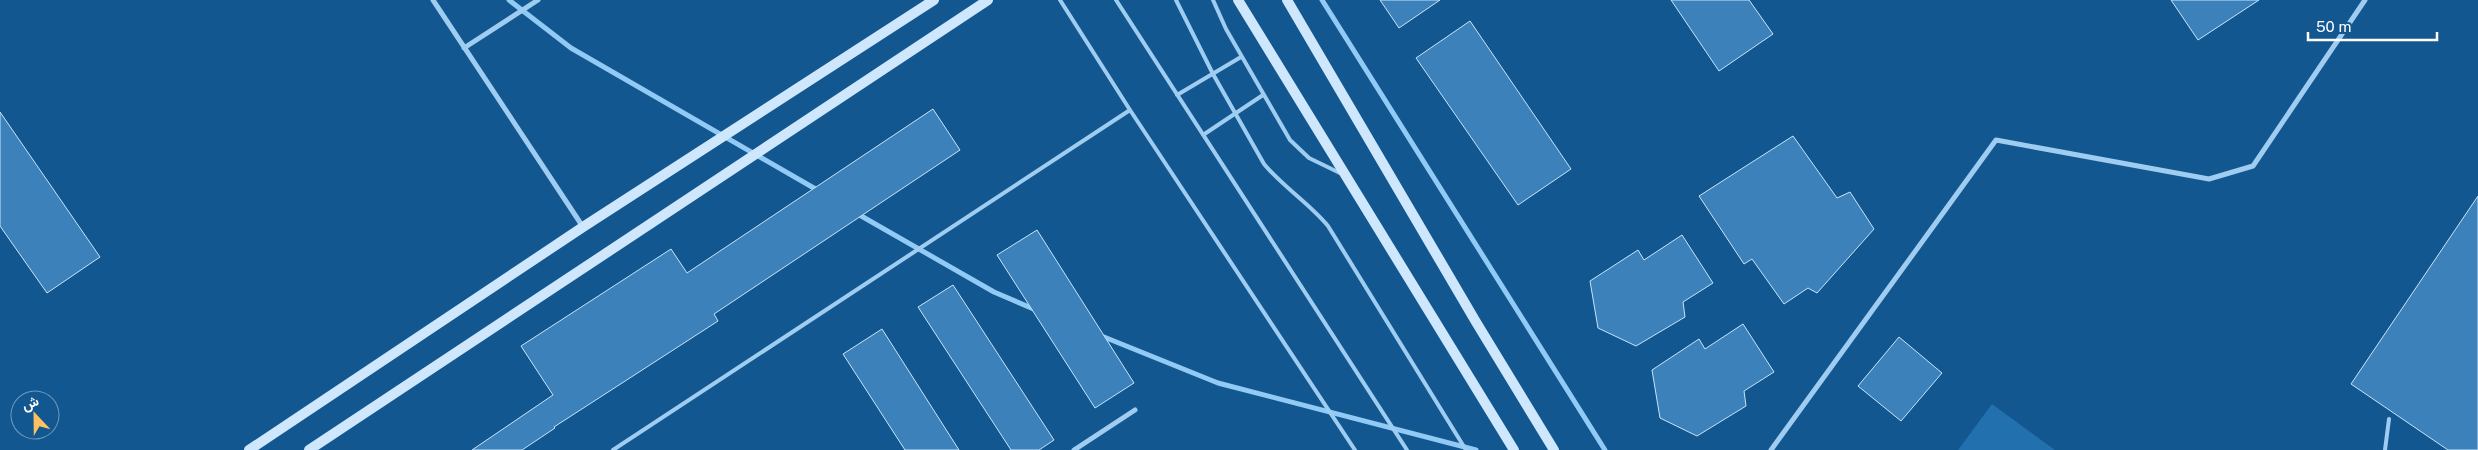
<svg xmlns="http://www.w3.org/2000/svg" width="2478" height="450" viewBox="0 0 2478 450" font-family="'Public Sans',Vazirmatn,sans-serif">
  <rect width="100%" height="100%" fill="#135790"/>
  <path fill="#2270ad" d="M1992 404 2055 450H1958Z"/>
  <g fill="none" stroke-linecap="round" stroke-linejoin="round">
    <path stroke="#91caf4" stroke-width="5" d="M509 0 571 48 819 191
      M1322 0 1605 450
      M856 213 994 292 1036 310
      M1099 335 1218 383 1476 450"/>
  </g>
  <path fill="#3c81b9" stroke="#c6e5fc" d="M1380 0H1440L1399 28Z
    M1671 0H1749L1773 34 1719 71Z
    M2171 0H2259L2198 40Z
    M1470 21 1571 169 1518 205 1416 58Z
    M933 109 960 150 714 314 718 321 554 427 555 428 522 450H472L553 395 521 346 671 249 687 273Z
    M0 112 100 257 47 293 0 226Z
    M1793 136 1837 198 1850 192 1874 229 1817 293 1808 288 1784 304 1752 259 1744 264 1699 196Z
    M2478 196V450H2448L2351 384Z
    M1037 230 1134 383 1095 408 997 255Z
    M1682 235 1713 283 1683 302 1685 317 1636 346 1598 328 1590 281 1638 250 1644 260Z
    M953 285 1054 440 1039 450H1011L918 307Z
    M1743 324 1774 372 1744 391 1746 406 1697 436 1660 418 1652 370 1699 339 1705 349Z
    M882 329 959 450H905L843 354Z
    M1899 337 1942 373 1901 421 1858 386Z"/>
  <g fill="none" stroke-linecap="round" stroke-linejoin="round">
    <path stroke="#9fcdf1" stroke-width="4" d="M1060 0 1130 110
      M1116 0 1407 450
      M1176 0 1213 74 1264 164C1283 187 1309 203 1328 226L1466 450
      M1213 0 1226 29 1290 140 1309 158 1342 174
      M1177 95 1241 57
      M1203 135 1263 95
      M613 450 1130 110 1355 450
      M2385 450 2389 419"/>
    <path stroke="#9fcdf1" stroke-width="5" d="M433 0 583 227
      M464 48 538 0
      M1074 450 1135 410
      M1771 450 1996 140 2209 179 2253 166 2365 0"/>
    <path stroke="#cee7fc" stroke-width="10" d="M1238 0 1514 450
      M1287 0 1476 322 1554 450
      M249 450 583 227 934 0
      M309 450 988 0"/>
  </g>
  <g transform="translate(35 415) rotate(338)"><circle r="24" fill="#135790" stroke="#719abc"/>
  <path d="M0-4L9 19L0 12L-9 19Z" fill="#ffc060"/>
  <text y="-8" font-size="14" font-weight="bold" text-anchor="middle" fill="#ffffff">ش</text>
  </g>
  <path d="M2308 32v8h129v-8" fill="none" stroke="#ffffff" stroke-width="2.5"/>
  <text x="2316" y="32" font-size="15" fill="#ffffff" stroke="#135790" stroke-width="4" paint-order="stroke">50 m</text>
</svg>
